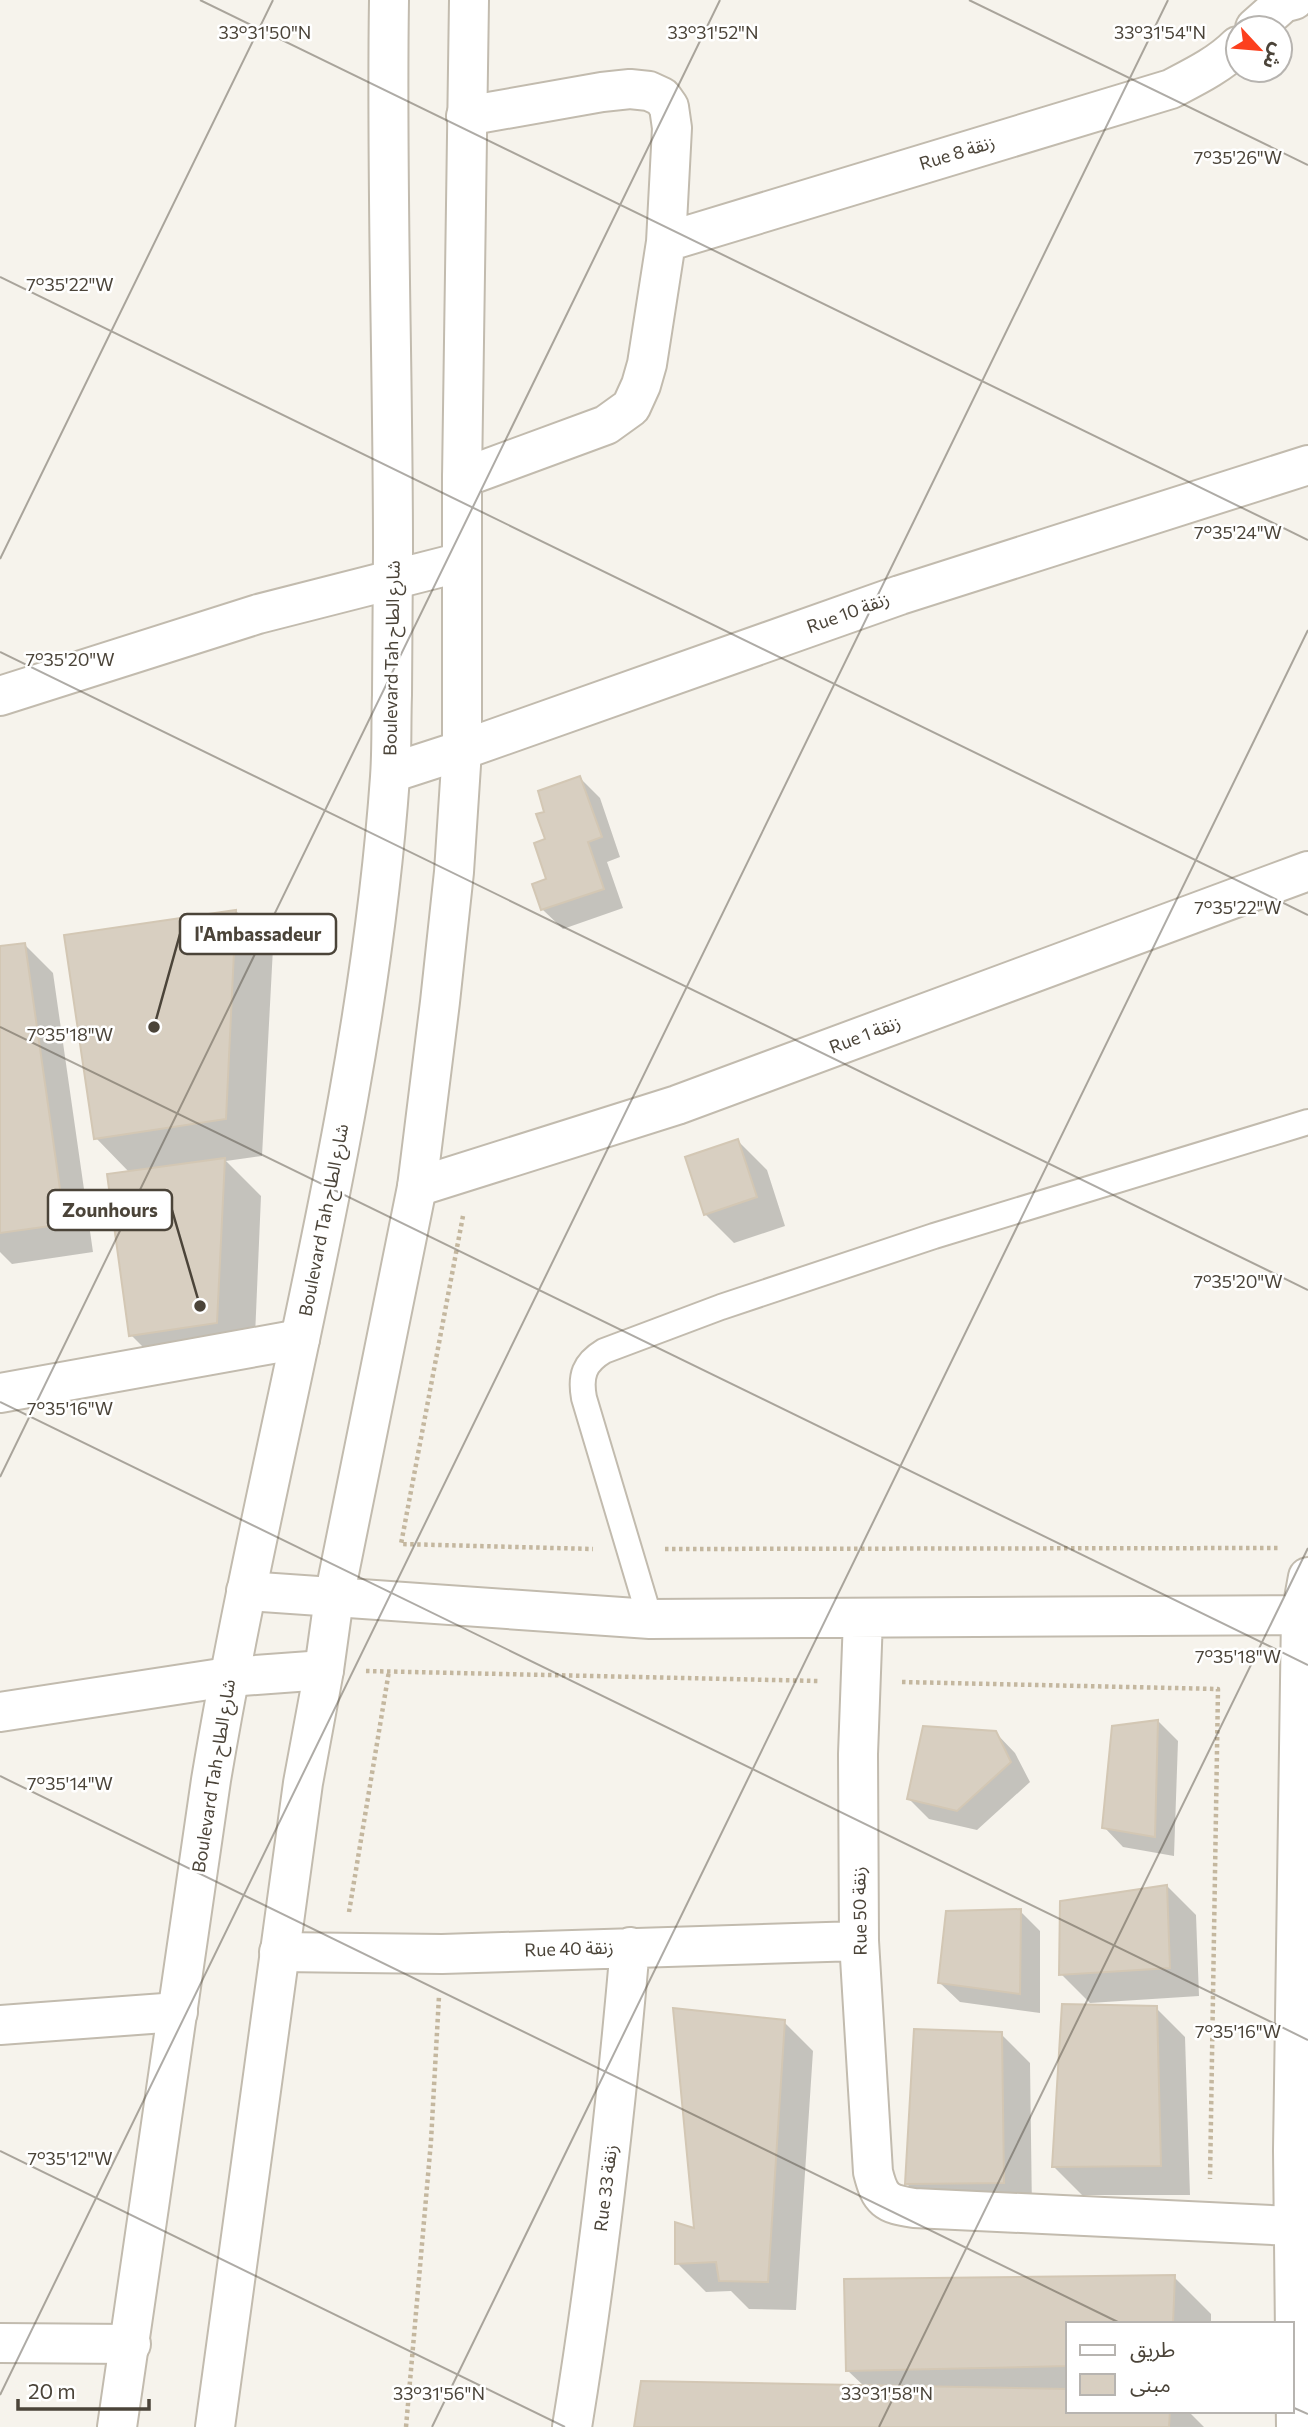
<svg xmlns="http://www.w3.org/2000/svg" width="1308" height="2427" viewBox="0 0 1308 2427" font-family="Commissioner,'Noto Sans Arabic',sans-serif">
  <rect width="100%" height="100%" fill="#f6f3ec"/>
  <path fill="#0003" d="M580 778 600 798 620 857 607 862 623 908 563 929 543 910 534 885 549 880 547 840Z
    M236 911 273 948 262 1156 226 1161 261 1196 254 1360 168 1372 131 1335 130 1173 96 1138Z
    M24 944 53 973 93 1252 12 1264 0 1252V948Z
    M738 1141 767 1170 785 1226 734 1243 705 1214Z
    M1158 1721 1178 1741 1174 1856 1123 1847 1104 1827Z
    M995 1732 1015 1753 1030 1782 977 1830 929 1819 909 1799Z
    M1167 1886 1196 1915 1199 1996 1090 2003 1061 1974Z
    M1020 1911 1040 1931V2013L960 2002 940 1983Z
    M1156 2008 1185 2037 1190 2195H1082L1053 2166Z
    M784 2022 813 2051 796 2310 749 2309 731 2291 706 2292 677 2263 696 2230Z
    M1001 2034 1030 2063 1032 2212H935L906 2183Z
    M1174 2277 1211 2314V2324H1068V2411H1188L1204 2427H636L865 2387 847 2370Z"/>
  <path fill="#d8cfc1" stroke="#d3c7b4" stroke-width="2" d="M580 776 602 837 588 842 604 889 541 910 532 884 546 879 534 843 545 839 536 814 544 812 538 791Z
    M236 910 226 1119 94 1139 64 935Z
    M25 943 65 1224 0 1233V946Z
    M738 1139 757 1197 704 1215 685 1157Z
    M225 1158 217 1323 129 1336 107 1174Z
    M1158 1720 1155 1837 1102 1828 1112 1726Z
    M923 1726 996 1731 1011 1762 957 1811 907 1799Z
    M1167 1885 1170 1968 1059 1975 1060 1901Z
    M1021 1909 1020 1994 938 1983 946 1911Z
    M1062 2004 1157 2006 1161 2166 1052 2167Z
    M673 2008 785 2020 768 2282 719 2281 716 2262 675 2264V2222L694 2228Z
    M914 2029 1002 2032 1004 2183 905 2184Z
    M1175 2275 1173 2324H1068V2366L846 2371 844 2279Z
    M641 2381 1068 2389V2411H1170L1169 2427H634Z"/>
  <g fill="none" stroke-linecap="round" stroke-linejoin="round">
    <defs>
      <path id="service" d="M650 1619 584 1398C580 1376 584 1363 604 1351L721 1307 934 1236 1308 1122"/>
      <path id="minor" d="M1255 28 1283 3 1294 0
        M666 242 1171 89C1194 77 1219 65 1238 46
        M462 478 606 425 631 407 641 385 647 364 666 242 672 128 669 107 662 97 649 91 630 89 602 92 466 116
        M0 696 258 614 462 562
        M391 773 462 750 900 595 1308 465
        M417 1187 677 1105 1308 871
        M0 1393 300 1339
        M246 1591 650 1619 1308 1615
        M863 1618 858 1754 859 1941 873 2172C880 2200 886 2204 914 2208L1293 2226
        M0 1712 228 1677 324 1670
        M279 1952 442 1954 859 1941
        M0 2025 178 2012
        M0 2343 131 2344
        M572 2427C598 2268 616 2108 630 1947
        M1296 2427 1293 2150 1301 1615 1308 1577"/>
      <path id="tertiary" d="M117 2427 211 1780C267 1445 366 1117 390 777 392 750 391 722 392 695 392 647 393 599 393 551 393 367 386 184 389 0
        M215 2427 303 1783 324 1670 334 1598 417 1187 440 1002 454 872 462 750V478L469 0"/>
    </defs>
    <use href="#service" stroke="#c2bbae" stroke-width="28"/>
    <use href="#minor" stroke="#c2bbae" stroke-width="42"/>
    <use href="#tertiary" stroke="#c2bbae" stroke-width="42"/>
    <path stroke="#c4b79f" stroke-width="4.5" stroke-dasharray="3.5 3.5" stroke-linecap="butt" d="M463 1216 401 1544 593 1549
      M665 1549 1279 1548
      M366 1671 819 1681
      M902 1682 1218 1689 1210 2179
      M349 1912 389 1671
      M406 2427 431 2141 439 1996"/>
    <use href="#service" stroke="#fff" stroke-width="24"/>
    <use href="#minor" stroke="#fff" stroke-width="38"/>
    <use href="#tertiary" stroke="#fff" stroke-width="38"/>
  </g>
  <path fill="none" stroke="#4b4439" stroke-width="2" stroke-opacity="0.45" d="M200 0 1308 540M969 0 1308 165M0 277 1308 915M0 559 273 0M0 652 1308 1290M0 1027 1308 1665M0 1402 1308 2040M0 1477 720 0M0 1776 1122 2324M0 2151 565 2427M0 2395 1168 0M1292 2407 1308 2414M432 2427 1308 630M879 2427 1308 1548"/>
  <g text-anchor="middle" stroke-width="5" stroke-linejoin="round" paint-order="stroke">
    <g font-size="18" fill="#4b4439" stroke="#fff">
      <text transform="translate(957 153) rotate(-17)" y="6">Rue 8 زنقة</text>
      <text transform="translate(848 613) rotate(-20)" y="6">Rue 10 زنقة</text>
      <text transform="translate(392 658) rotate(-89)" y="6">Boulevard Tah شارع الطاح</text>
      <text transform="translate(865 1035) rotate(-21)" y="6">Rue 1 زنقة</text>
      <text transform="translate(324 1220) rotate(-79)" y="6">Boulevard Tah شارع الطاح</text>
      <text transform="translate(214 1776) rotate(-81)" y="6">Boulevard Tah شارع الطاح</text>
      <text transform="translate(860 1911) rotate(-91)" y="6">Rue 50 زنقة</text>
      <text transform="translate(569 1949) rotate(-2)" y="6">Rue 40 زنقة</text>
      <text transform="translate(606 2188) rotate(-83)" y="6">Rue 33 زنقة</text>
    </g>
  </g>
  <g font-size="18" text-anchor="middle" fill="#4b4439" stroke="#fff" stroke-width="5" stroke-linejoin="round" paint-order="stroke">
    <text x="265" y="39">33°31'50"N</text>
    <text x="713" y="39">33°31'52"N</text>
    <text x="1160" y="39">33°31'54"N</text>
    <text x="1238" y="164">7°35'26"W</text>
    <text x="70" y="291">7°35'22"W</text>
    <text x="1238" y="539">7°35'24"W</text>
    <text x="70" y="666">7°35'20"W</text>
    <text x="1238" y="914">7°35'22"W</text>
    <text x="70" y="1041">7°35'18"W</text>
    <text x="1238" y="1288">7°35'20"W</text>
    <text x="70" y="1415">7°35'16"W</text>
    <text x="1238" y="1663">7°35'18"W</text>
    <text x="70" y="1790">7°35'14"W</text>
    <text x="1238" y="2038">7°35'16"W</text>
    <text x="70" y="2165">7°35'12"W</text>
    <text x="439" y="2400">33°31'56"N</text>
    <text x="887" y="2400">33°31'58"N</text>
  </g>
  <path fill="none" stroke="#4b4439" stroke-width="2.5" d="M154 1027L180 934M200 1306L172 1210"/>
  <g fill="#4b4439" stroke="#fff" stroke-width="2.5">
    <circle cx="154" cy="1027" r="7"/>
    <circle cx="200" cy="1306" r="7"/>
  </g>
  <g fill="#fff" stroke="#4b4439" stroke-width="2.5">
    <rect x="180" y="914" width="156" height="40" rx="7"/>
    <rect x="48" y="1190" width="124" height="40" rx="7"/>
  </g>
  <g font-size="19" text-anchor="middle" font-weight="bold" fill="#4b4439">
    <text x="258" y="941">l'Ambassadeur</text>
    <text x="110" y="1217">Zounhours</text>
  </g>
  <rect x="1066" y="2322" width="228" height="91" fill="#ffffff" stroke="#b7b4b0" stroke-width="2"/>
  <rect x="1080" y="2345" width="35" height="10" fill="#ffffff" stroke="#b7b4b0" stroke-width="2"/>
  <text x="1130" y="2357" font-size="21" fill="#4b4439">طريق</text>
  <rect x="1080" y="2374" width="35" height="21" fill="#d8cfc1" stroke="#b7b4b0" stroke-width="2"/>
  <text x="1130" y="2392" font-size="21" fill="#4b4439">مبنى</text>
  <g transform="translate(1259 49) rotate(116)"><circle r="33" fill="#ffffff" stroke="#b7b4b0" stroke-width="2"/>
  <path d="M0-5L12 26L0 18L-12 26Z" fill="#fc3f1d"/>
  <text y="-10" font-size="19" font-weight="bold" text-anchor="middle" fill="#4b4439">ش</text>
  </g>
  <path d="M18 2399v10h131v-10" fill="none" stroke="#4b4439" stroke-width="3.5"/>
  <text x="28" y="2399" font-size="21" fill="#4b4439" stroke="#ffffff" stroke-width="5" paint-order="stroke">20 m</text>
</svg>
